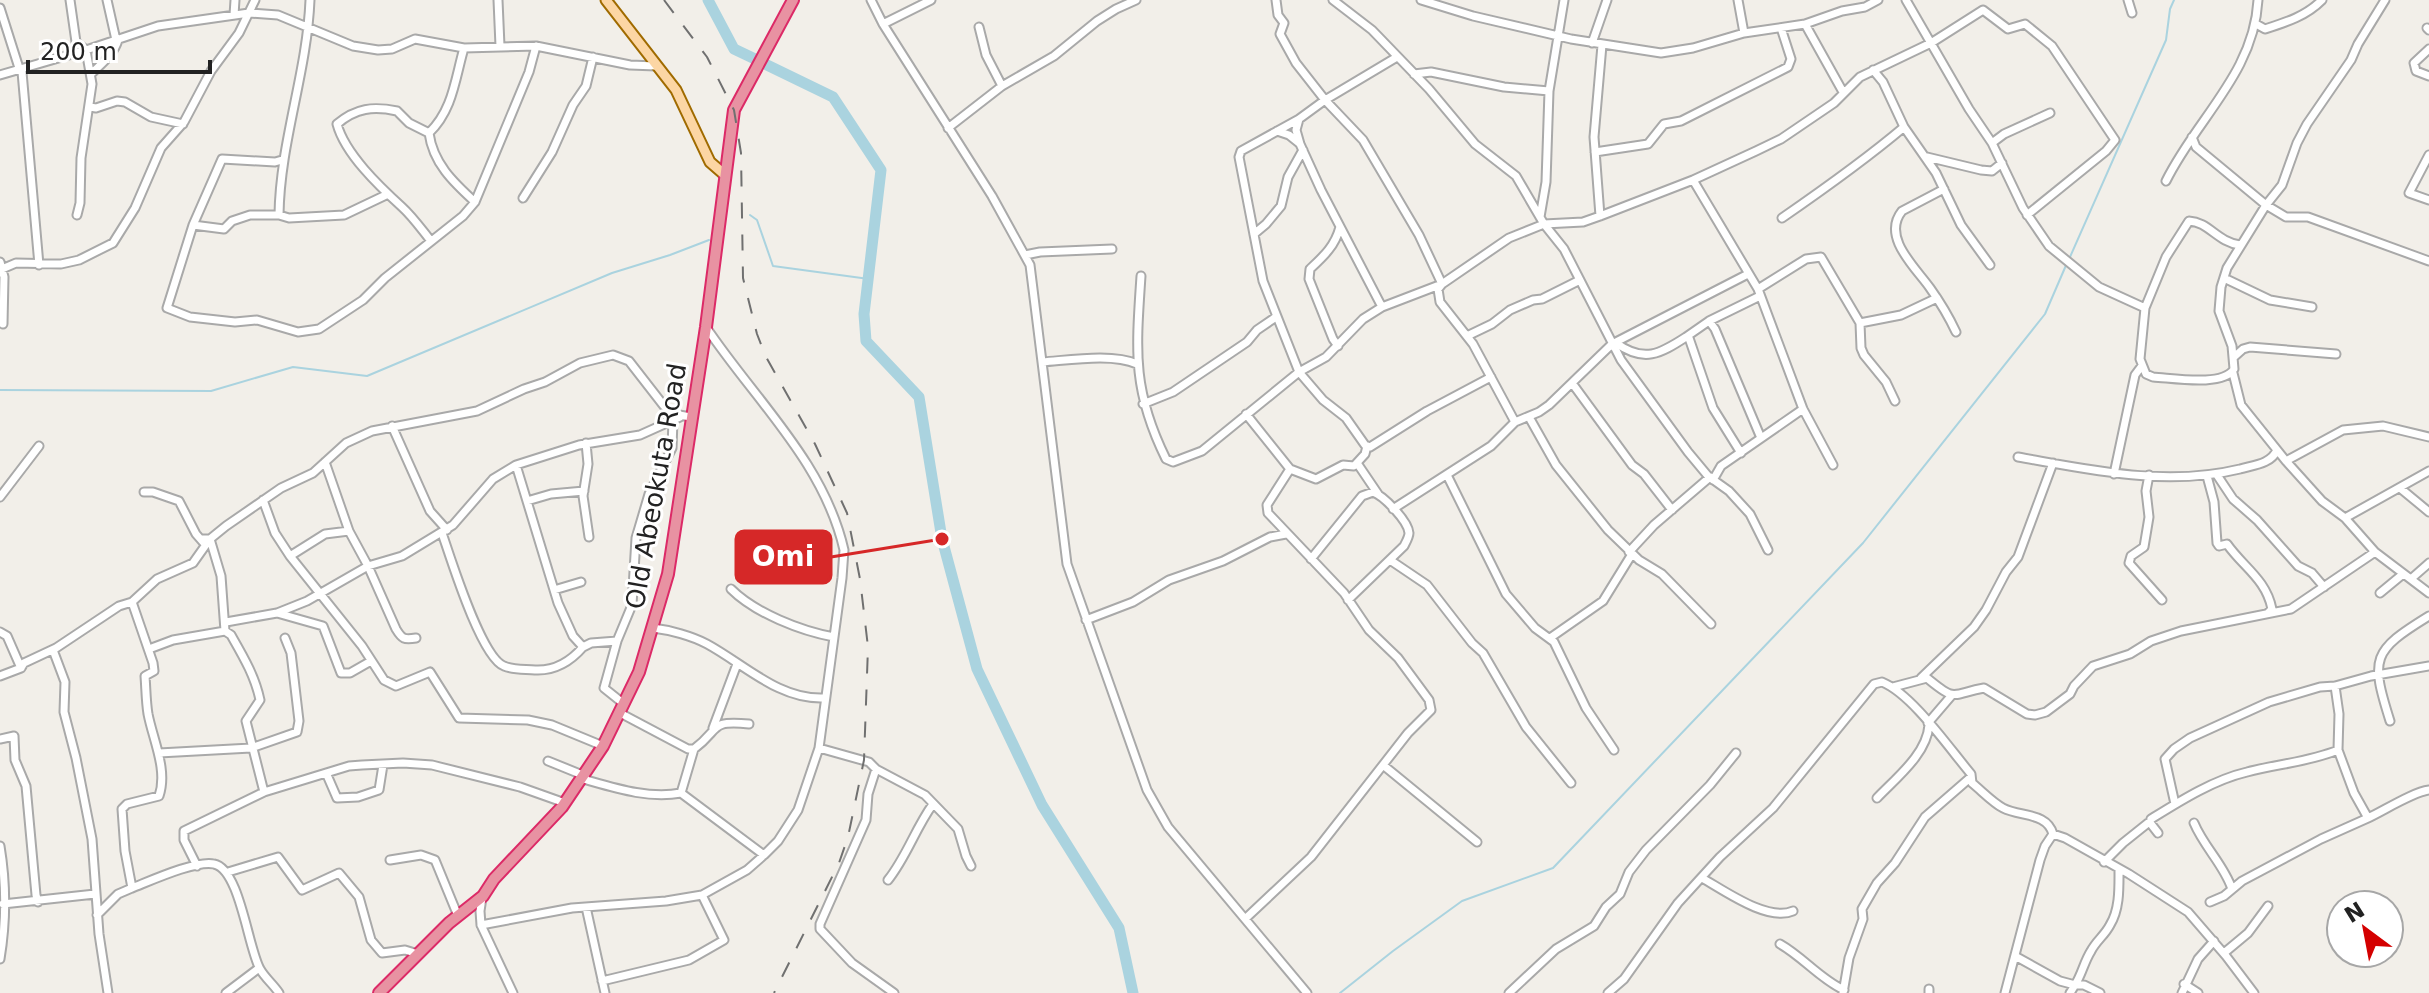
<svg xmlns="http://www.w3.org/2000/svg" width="2429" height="993" viewBox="0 0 2429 993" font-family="'DejaVu Sans',sans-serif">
  <rect width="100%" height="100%" fill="#f2efe9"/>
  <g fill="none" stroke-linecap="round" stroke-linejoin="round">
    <path stroke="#aad3df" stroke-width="2" d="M750 215 757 220 773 266 869 279
      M2070 257 2166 40 2170 9 2174 0
      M0 390 211 391 293 367 367 376 612 273 670 255 709 240
      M1340 993 1393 951 1462 901 1553 868 1863 543 2045 314 2067 263"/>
    <path stroke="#aad3df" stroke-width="11" d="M708 0 734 49 755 59
      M767 65 833 97 881 170 864 314 866 341 919 397 942 539 977 669 1042 805 1119 928 1133 993"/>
    <defs>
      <path id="minor" d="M70 0 76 42 86 50 92 84 81 158 80 203 77 215
        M107 0 116 40
        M498 0 500 46
        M871 0 883 24 992 196 1030 265 1067 564 1147 790 1168 827 1307 993
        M1276 0 1278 15 1284 23 1280 34 1296 63 1325 100 1363 140 1419 235 1442 284 1438 289 1440 302 1473 344 1515 422
        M1333 0 1372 30 1429 89 1475 144 1516 176 1544 224 1564 249 1621 360 1688 452 1708 476 1729 491 1750 514 1768 550
        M1421 0 1473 16 1571 39 1661 53 1693 48 1744 33 1805 24 1842 11 1865 7 1878 0
        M1738 0 1744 33
        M1906 0 1969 109 1992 143 2023 208 2049 246 2099 287 2145 308 2140 359 2146 374 2153 377C2173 378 2223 387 2234 369L2232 346 2219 311 2221 287 2227 268 2266 205 2282 185 2297 143 2307 124 2351 60 2358 44 2385 0
        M2128 0 2132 13
        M0 8 19 68 22 72 39 265
        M234 15 235 0
        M883 24 931 0
        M1805 24 1843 92
        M2256 24 2265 29C2287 22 2306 16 2322 0
        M979 27 986 55 1002 86
        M2427 28 2429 30
        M1592 43 1607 0
        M2429 49 2414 63 2416 71 2429 76
        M1397 57 1325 100 1299 119 1241 151 1239 157 1263 281 1299 372 1323 400 1346 418 1365 445 1370 447 1427 411 1491 377
        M1873 70 1883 82 1904 127 1936 173 1961 225 1990 265
        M92 73C102 63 114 54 118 40
        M1414 74 1431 72 1504 87 1549 91
        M0 75 86 50 158 26 249 13 278 15 353 46 378 50 392 49 415 39 464 48 536 46 630 65 656 66
        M90 107 96 108 117 101 125 102 151 117 183 124
        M1299 119 1296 130 1300 144 1321 190 1382 307
        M948 128 1002 86 1054 56 1097 21 1116 9 1136 0
        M1277 131 1289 135 1299 143
        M429 133C453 110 455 79 464 48
        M2192 137 2196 147 2266 205 2286 217H2308L2429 261
        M1992 143 2004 134 2050 113
        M1595 152 1648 144 1664 124 1681 121 1788 67 1791 59 1781 28
        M2429 155 2409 193 2429 200
        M1927 157 1981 170 1992 171 2002 163
        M282 160 275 162 222 159 193 225 167 308 190 317 235 322 257 320 298 332 319 329 363 300 385 278 463 216 475 202 529 72 536 46
        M1693 180 1758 289 1803 409 1833 465
        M2166 181C2197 118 2254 73 2258 0
        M1944 189 1902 211C1881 237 1916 268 1930 288 1940 302 1949 317 1956 332
        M523 198 552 152 573 105 586 86 593 57
        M279 215C280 142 307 73 310 0
        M1600 216 1594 137 1602 45
        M1540 217 1546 182 1549 91 1564 0
        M1782 218C1824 189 1865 160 1904 127
        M193 225 224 229 232 221 250 215H279L289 218 344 215 386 195
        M1254 234 1266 224 1281 206 1288 177 1303 150
        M431 241C422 230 413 217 402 207 380 187 345 154 337 124 356 108 373 106 397 111L409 123 429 133C433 163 453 182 475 202
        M1025 255 1040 252 1112 249
        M0 262 4 277 3 324
        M2 269 16 263 61 264 79 260 113 243 135 208 161 148 184 122 211 71 239 33 255 0
        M1141 276C1136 351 1132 390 1166 459L1173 462 1202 451 1299 372 1326 357 1363 319 1382 307 1442 284 1509 238 1544 224 1583 222 1600 216 1693 180 1756 151 1781 139 1834 103 1860 77 1931 43 1983 10 2008 29 2025 24 2052 46 2115 140 2106 151 2027 215
        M2224 278 2270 300 2312 307
        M1758 289 1806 259 1821 257 1860 323 1861 348 1864 355 1886 382 1895 401
        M2145 308 2166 257 2189 221C2209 222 2217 242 2240 245
        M1709 321 1715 329 1761 438
        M1860 323 1901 315 1937 298
        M1467 336 1492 324 1510 310 1533 300 1542 299 1580 280
        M1686 337 1709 321 1760 296
        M1616 343C1644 363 1660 354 1686 337L1689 338 1713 408 1741 453
        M1338 346 1333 339 1309 279 1310 269C1324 256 1335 246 1340 227
        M2234 357 2243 349 2250 347 2336 354
        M1043 362C1070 360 1113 353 1137 364
        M2233 373 2241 405 2286 461 2322 501 2345 518 2375 552 2429 593
        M1572 383 1632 465 1644 474 1672 510
        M1143 404 1173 392 1247 342 1257 330 1276 317
        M1529 417 1556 465 1608 530 1639 560 1662 574 1711 624
        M392 426 430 511 447 530
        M586 443 588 464 583 496 589 537
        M2018 457C2092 470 2166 487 2240 469 2254 465 2271 464 2277 450
        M2286 461 2343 430 2383 426 2429 437
        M325 462 349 531 368 566 396 629C402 639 404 640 416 638
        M1357 463 1378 494
        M516 465 558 603 573 636 583 647 591 643 617 641
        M1290 469 1316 479 1343 465 1354 466 1365 454 1367 446
        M2114 474 2135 375 2141 367
        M1447 475 1506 594 1535 628 1554 642 1586 708 1614 750
        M2149 475 2146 491 2149 517 2144 547 2131 556 2129 563 2162 600
        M2217 475 2233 499 2257 520 2298 566 2312 573 2324 587
        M2207 476 2214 502 2217 543 2219 546 2227 544C2243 567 2266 579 2272 609L2268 613
        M1713 480 1721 466 1803 409
        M2400 488 2429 512
        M144 492H153L179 501 196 534 203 542
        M0 497 39 446
        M263 500 275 533 290 556 362 646 384 680 396 686 430 672 459 718 528 720 552 725 603 746
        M527 501 551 494 584 491
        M1393 509 1491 446 1515 422 1539 412 1549 405 1612 344 1748 274
        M2345 518 2429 471
        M442 533C451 559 481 657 504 666 513 670 525 669 535 670 554 671 570 662 583 647
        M201 539H210L221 576 225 631 231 635C243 656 255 676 260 700L246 721 264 792
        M1629 552 1654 525 1710 477
        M290 556 325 534 349 531
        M1311 559 1362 496 1373 492C1384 496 1408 521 1409 533 1409 537 1406 542 1404 546L1348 600
        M1390 560 1427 585 1472 643 1483 653 1526 727 1571 783
        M2412 578 2429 563
        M731 589C755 613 801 631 834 637
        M554 590 581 582
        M2380 593 2403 574
        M132 602 153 663 154 671 145 676C146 689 146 702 148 714 153 740 168 770 159 796L127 804 122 809 125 851 132 888C150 881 196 860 214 864 240 869 248 948 260 969 265 978 274 985 279 993
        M277 613 323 626 341 673H350L371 661
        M1086 620 1133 602 1169 580 1223 561 1270 537 1286 534
        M226 622 277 613 307 601 368 566 402 556 453 525 493 479 516 465 579 445 640 435 680 417
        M653 628C670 630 692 636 707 644 744 664 779 700 824 698
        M0 632 7 636 21 668
        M1550 638 1603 601 1632 554
        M149 649 173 640 225 631
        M53 650 65 682 64 712 76 758 92 839 99 934 108 993
        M0 676 21 668 24 663 56 648 119 606 132 602 157 579 193 563 210 539 226 526 281 488 313 473 346 443 372 431 477 411 524 389 545 382 580 363 613 355 629 361 664 406 673 414 691 417
        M1921 678 1974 627 1986 610 2006 572 2018 557 2053 463
        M2335 686 2339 714 2338 750
        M1893 687 1927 678C1957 703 1951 694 1984 688L2027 714 2035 715 2046 712 2070 694 2074 686 2093 666 2130 654 2151 641 2181 631 2291 609 2375 552
        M624 704 604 688 617 641 632 605 636 538 649 494 672 448 673 420
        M620 713 688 749H694C721 729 708 720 749 724
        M2390 721C2370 658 2372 651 2429 616
        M1928 723 1952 695
        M713 728 737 664
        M0 739 14 736 15 760 26 786 36 895 38 902
        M819 748 869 762 876 769 925 795 958 829 966 856 971 866
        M159 753 251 748 297 732 299 721 291 653 285 638
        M548 761 585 776
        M1383 765 1477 842
        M876 769 868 794 866 820 820 924V929L852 963 894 993
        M327 775 337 798 358 797 379 790 383 765
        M583 779C615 788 648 799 681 793L764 855
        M681 793 694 749
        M1877 798C1896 778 1927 754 1929 725
        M2175 804 2165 759 2174 749 2190 738 2269 702 2320 687 2335 686 2371 676 2429 666
        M2368 818C2385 810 2413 792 2429 790
        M2151 819C2180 801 2213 780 2247 772 2277 764 2309 762 2338 750L2354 793 2368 818 2321 839 2242 881 2224 896 2210 902
        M2194 823C2204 847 2224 865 2232 889
        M2053 834 2065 838 2129 874 2188 912 2226 956 2254 993
        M0 846C6 882 6 923 0 959
        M390 860 421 855 435 860 458 916
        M2104 862 2123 843 2148 823 2151 824 2158 833
        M197 866 184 840V831L264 792 349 766 362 765 403 763 432 765 520 787 565 803
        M228 872 278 857 302 890 339 873 359 897 371 940 382 953 405 950 418 954
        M1702 878C1725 891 1768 922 1793 911
        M888 880C907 856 915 829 933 804
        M482 898 480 911 481 925 572 908 666 901 702 895 747 870 764 855 778 841 798 810 819 748 842 578 844 550C824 462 754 399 706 327
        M3 904 95 894
        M586 907 605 993
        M97 915 118 894 132 888
        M1245 919 1311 857 1408 733 1431 710 1429 700 1398 658 1369 630 1344 593 1268 513 1267 505 1290 469 1246 414
        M481 925 513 993
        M1780 944C1803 957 1820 979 1844 990
        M2224 953 2248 933 2268 906
        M2015 956 2060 981 2075 985C2082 974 2084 962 2091 951 2096 941 2105 935 2110 925 2120 909 2119 887 2119 869
        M602 981 689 960 724 940 702 895
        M2184 984 2198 993
        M1929 989V993
        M226 993 259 968
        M1509 993 1556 949 1594 926 1606 907 1620 894 1629 872 1646 850 1710 785 1736 753
        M1608 993 1624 979 1678 903 1720 857 1773 808 1874 684 1882 682C1912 694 1949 748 1971 774L1972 783C1982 791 1992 802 2003 808 2020 817 2047 812 2053 834L2045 846 2040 860 2005 993
        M1843 993 1849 958 1863 919 1862 909 1877 883 1895 863 1925 817 1971 777
        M2070 993 2075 985H2084L2100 993
        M2182 993 2198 959 2214 941"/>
      <path id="major" d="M606 0 676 90 710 162 725 175"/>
      <path id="highway" d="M379 993 449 923 483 896 494 879 562 807 603 746 639 672 668 574 706 327 734 110 793 0"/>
    </defs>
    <use href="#minor" stroke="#a9a9a9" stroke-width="11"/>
    <use href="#major" stroke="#a06b00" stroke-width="13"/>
    <use href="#highway" stroke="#dc2a67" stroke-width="14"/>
    <use href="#minor" stroke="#fff" stroke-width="7"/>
    <use href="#major" stroke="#fcd6a4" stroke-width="9"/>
    <use href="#highway" stroke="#e892a2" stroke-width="10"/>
    <path stroke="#707070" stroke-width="2" stroke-dasharray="16 16" stroke-linecap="butt" d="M664 0 707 57 734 110 741 153 743 278 757 334 766 357 815 444 847 513 860 579 868 647 864 760 848 837 839 863 774 993"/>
  </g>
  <g text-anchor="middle" stroke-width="6" stroke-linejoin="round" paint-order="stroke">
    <g font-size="26" fill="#222" stroke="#fff">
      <text transform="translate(656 486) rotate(-80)" y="9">Old Abeokuta Road</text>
    </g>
  </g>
  <path fill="none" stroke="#d62828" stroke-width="3" d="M942 539L831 557"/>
  <circle fill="#d62828" stroke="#fff" stroke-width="3" cx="942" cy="539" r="8"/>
  <rect fill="#d62828" stroke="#d62828" stroke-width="3" x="736" y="531" width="95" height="52" rx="8"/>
  <g font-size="28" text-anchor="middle" font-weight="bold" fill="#fff">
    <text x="783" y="566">Omi</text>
  </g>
  <g transform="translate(2365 929) rotate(328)"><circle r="38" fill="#ffffff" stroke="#a7a7a7" stroke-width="2"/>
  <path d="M0-6L14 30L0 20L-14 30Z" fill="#d40000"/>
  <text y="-12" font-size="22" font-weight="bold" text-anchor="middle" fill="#222222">N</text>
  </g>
  <path d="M28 60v12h182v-12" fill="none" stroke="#222222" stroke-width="4"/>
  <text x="40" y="60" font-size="24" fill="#222222" stroke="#ffffff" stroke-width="6" paint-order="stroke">200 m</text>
</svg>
